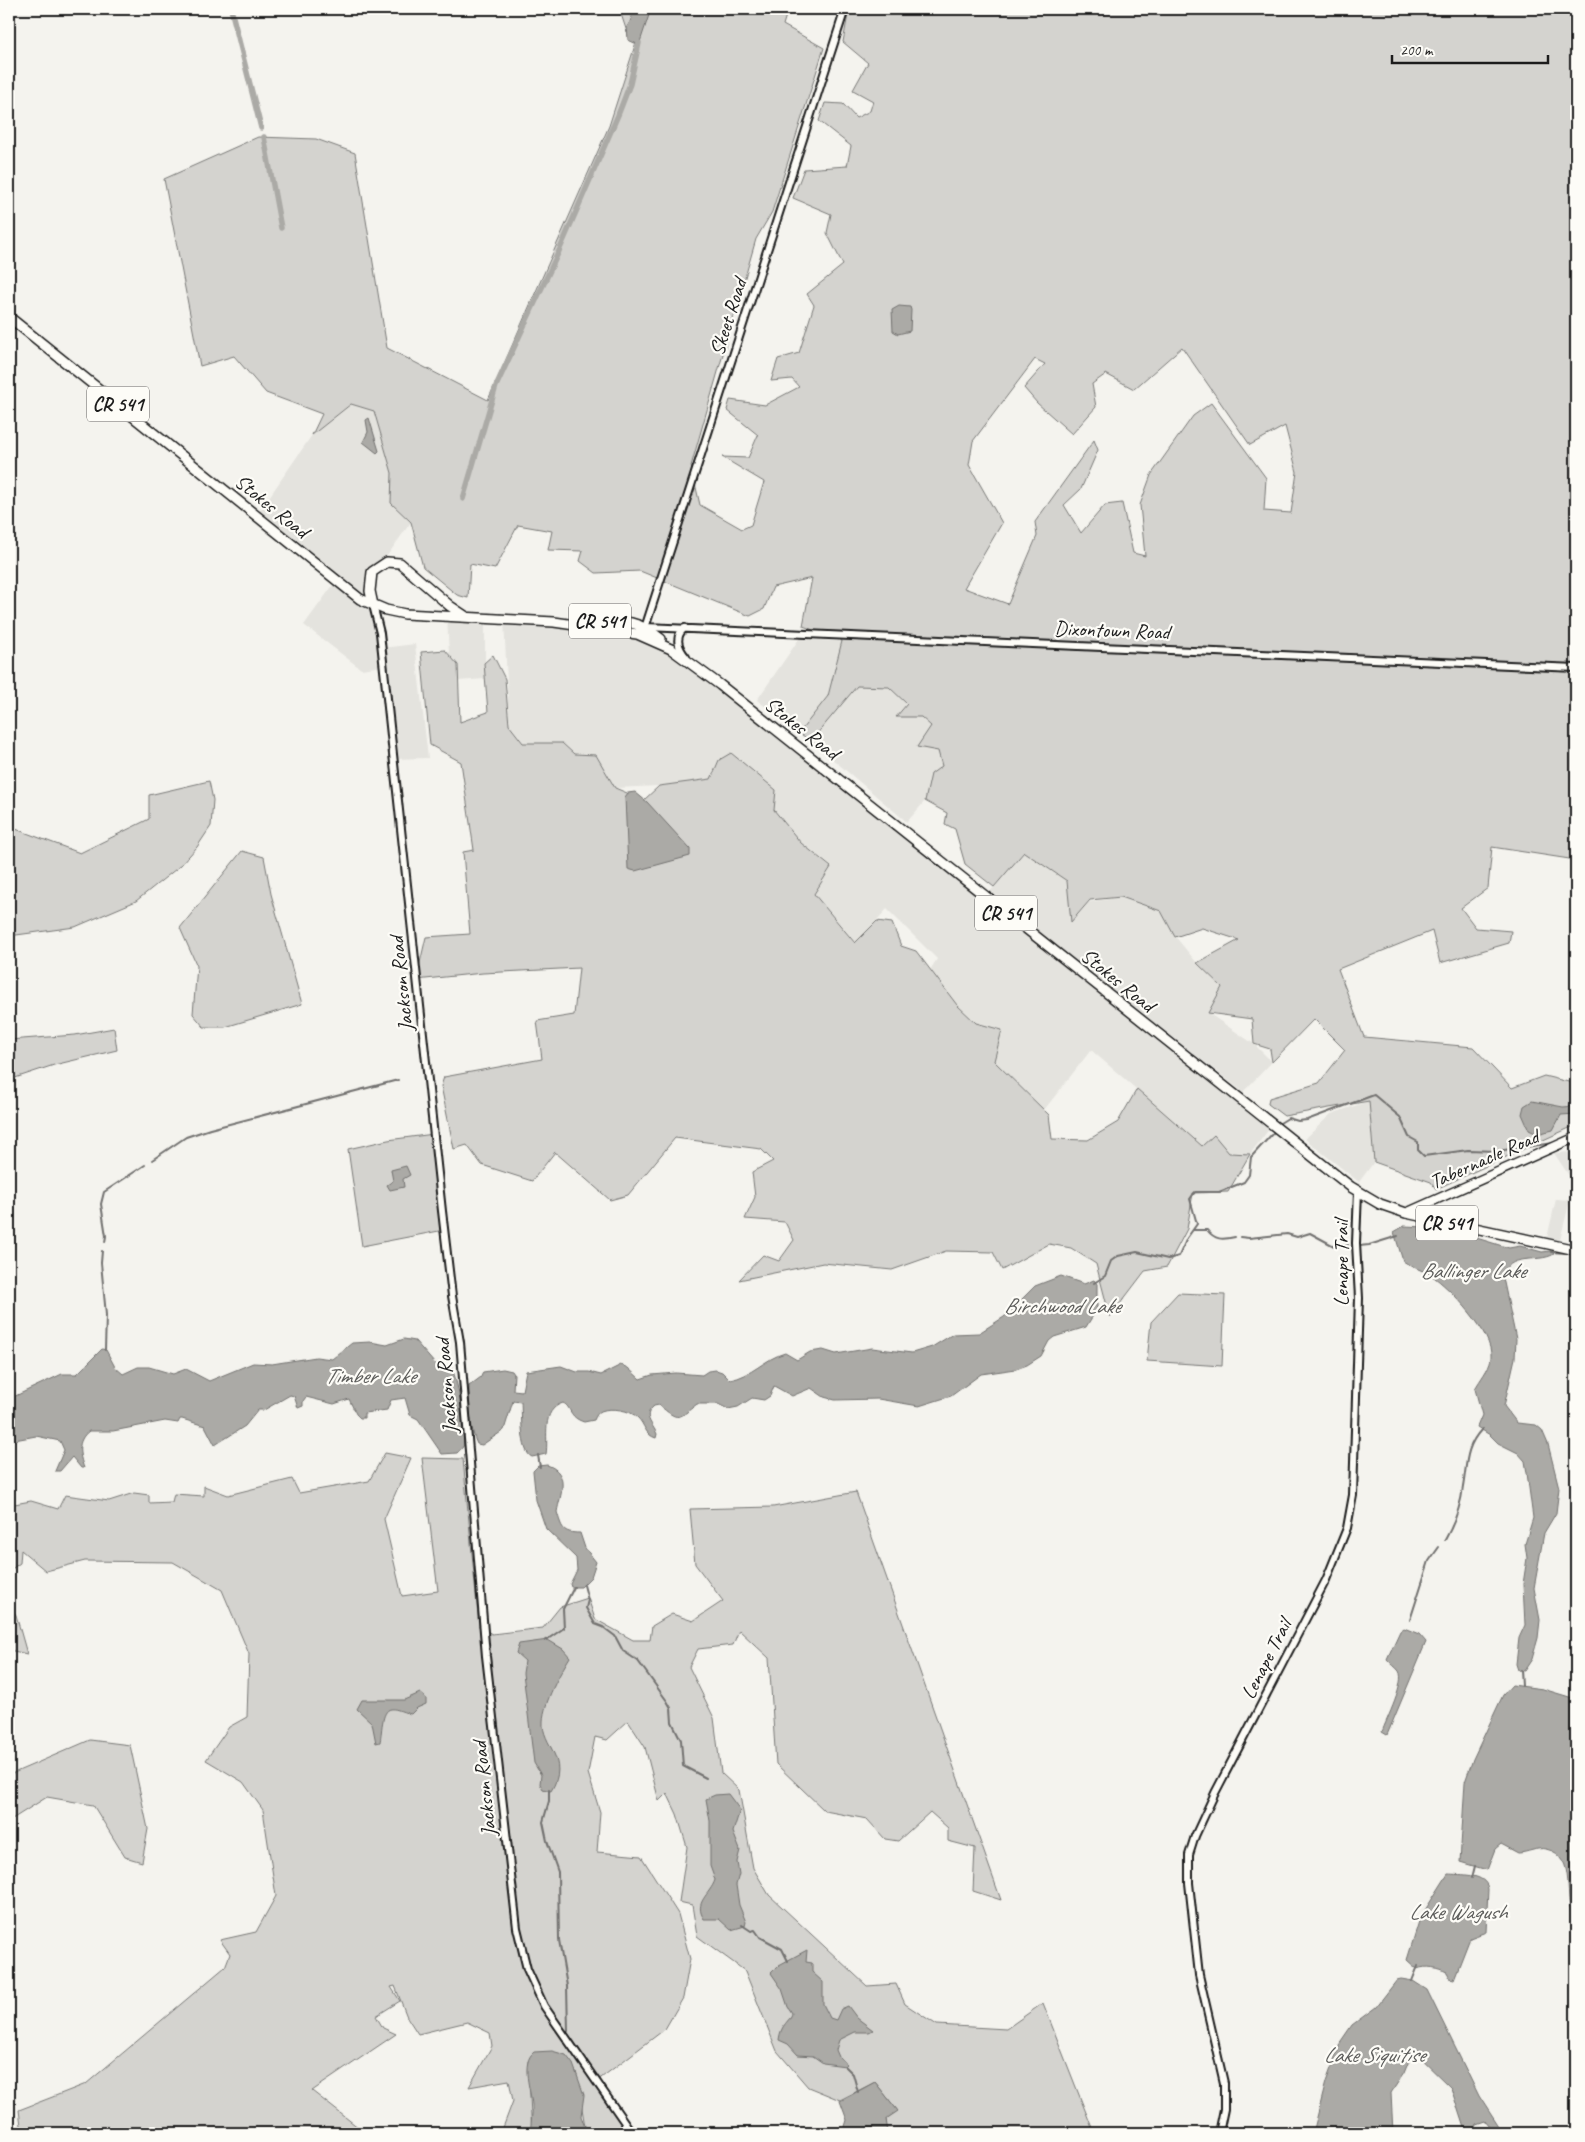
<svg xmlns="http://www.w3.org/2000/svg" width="1585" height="2142" viewBox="0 0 1585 2142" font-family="Caveat,sans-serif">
  <rect width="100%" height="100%" fill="#f4f3ee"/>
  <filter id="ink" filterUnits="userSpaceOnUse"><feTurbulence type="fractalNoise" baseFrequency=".02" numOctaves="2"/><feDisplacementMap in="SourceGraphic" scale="10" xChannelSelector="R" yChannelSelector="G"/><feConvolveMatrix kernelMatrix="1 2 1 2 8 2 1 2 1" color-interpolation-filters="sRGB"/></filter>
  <g filter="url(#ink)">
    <path fill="#e4e3de" d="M351 404 374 411 392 473 391 503 411 522 370 580 382 648 415 644 428 758 392 759 383 666 361 669 304 625 336 581 256 516 312 435Z
      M447 616 485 618V679L458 681V665L449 655Z
      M504 619 592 626 663 644 1273 1124 1250 1154 1229 1153 1202 1146 1091 1050 1044 1110 994 1061 1002 1030 976 1023 957 1005 930 970 937 959 887 909 856 943 814 894 831 866 801 843 774 810 719 760 711 779 659 786 615 788 596 755 574 754 562 743H523L509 725Z
      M799 639 842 641 828 696 799 733 757 700Z
      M857 686 889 687 907 704 897 716 921 717 931 726 943 766 931 774 925 801 907 822 811 741Z
      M1024 852 1067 881 1071 922 1089 902 1121 897 1161 911 1174 935 1197 963 1222 987 1208 1013 1254 1044 1272 1062 1243 1092 989 893Z
      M1369 1101 1374 1162 1359 1182 1305 1139 1331 1114Z
      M1573 1152 1576 1157V1186L1554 1153Z
      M1556 1199 1570 1200 1560 1240 1547 1238Z"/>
    <path fill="#d4d3cf" stroke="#787876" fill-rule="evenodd" d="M597 9H788L783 25 824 48 772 212 756 239 691 466 700 505 742 529 751 525 764 482 722 457 748 458 758 435 727 410 730 400 765 405 799 387 792 379 771 381 778 359 799 353 814 305 807 294 843 265 827 233 831 214 793 198 804 169 847 166 851 146 819 121 825 103 843 104 856 118 870 111 873 101 853 90 868 63 843 42 849 9H1576V860L1492 847 1488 888 1461 908 1476 928 1511 931 1509 943 1440 963 1432 931 1338 969 1364 1037 1473 1047 1512 1088 1544 1076 1573 1083 1576 1089V1125L1436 1189 1431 1182 1374 1162 1369 1101 1284 1116 1268 1104 1269 1098 1319 1083 1345 1050 1314 1019 1272 1062 1270 1049 1254 1044 1252 1019 1208 1013 1222 987 1197 963 1239 940 1202 928 1175 937 1161 911 1121 897 1090 900 1071 922 1067 881 1024 852 994 887 965 864 955 829 945 824 947 813 925 801 931 774 942 766 938 751 917 747 931 726 921 717H896L907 704 889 687 857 686 811 741 799 733 828 696 842 641 803 626 812 578 773 587 764 609 750 616 640 571 596 573 580 561 583 551 548 550 552 531 518 525 495 569 470 564 468 598 457 595 423 567 411 522 391 503 392 473 374 411 351 404 312 435 322 414 266 393 234 356 200 366 164 179 258 137 316 139 355 153 387 348 488 400 609 126 639 33 627 32 621 14 596 13ZM1182 347 1250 445 1285 426 1297 472 1291 513 1264 511 1266 478 1211 403 1193 416 1151 475 1140 505 1145 556 1133 553 1122 503 1105 505 1081 533 1064 505 1081 489 1098 450 1094 440 1035 522 1037 536 1008 604 964 588 1002 523 969 465 973 441 1035 359 1045 364 1024 388 1037 403 1072 434 1096 407 1092 384 1106 374 1134 389Z
      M445 650 458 665 460 722 488 712 484 663 493 655 505 679 509 725 523 743H562L574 754 596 755 615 788 644 800 659 786 711 779 719 760 731 753 776 790 774 810 801 843 831 867 814 894 855 943 877 921 892 923 901 946 916 951 957 1005 976 1023 1002 1030 994 1061 1049 1115 1052 1139 1088 1140 1118 1122 1137 1089 1202 1146 1214 1135 1229 1153 1250 1154 1228 1192 1193 1193 1187 1229 1167 1267 1145 1271 1110 1317 1096 1264 1071 1248 1049 1244 1002 1270 993 1252 946 1251 892 1270 823 1263 739 1280 763 1255 779 1261 794 1240 785 1222 745 1219 755 1197 752 1172 773 1161 761 1149 675 1138 628 1195 610 1200 555 1152 532 1181 482 1165 467 1145 454 1149 441 1086 444 1077 542 1059 537 1021 574 1015 579 968 483 973 416 980 426 937 470 934 463 852 474 850 461 762 430 745 421 652Z
      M209 781 213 800 211 826 197 847 181 865 136 901 75 927 9 936V823L13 828 80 853 149 819V795Z
      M242 851 264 857 271 894 302 1004 225 1027H204L193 1014 197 966 180 928Z
      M114 1028 117 1050 54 1065 9 1080V1040L75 1035Z
      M434 1134 444 1230 362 1246 348 1149 388 1140Z
      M1178 1293 1225 1295 1222 1366 1147 1361 1151 1322Z
      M385 1453 411 1458 384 1519 402 1596 438 1591 422 1458 463 1459 479 1627 492 1634 543 1628 560 1607 588 1598 595 1619 633 1640H650L652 1626 672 1614 693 1621 723 1601 695 1564 690 1509 773 1507 856 1492 1001 1900 973 1891 975 1848 948 1841V1828L930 1812 898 1841 885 1839 867 1819 825 1811 776 1764 769 1658 739 1630 733 1645 698 1649 689 1667 714 1718 721 1773 739 1790 753 1868 769 1895 867 1986 896 1984 905 2004 937 2025 1006 2029 1043 2003 1094 2133H887L886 2119 897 2110 875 2082 840 2100 808 2087 777 2051 745 1971 697 1936 692 1905 679 1902 687 1847 677 1814 667 1793 659 1801 645 1747 628 1721 607 1740 595 1737 588 1773 600 1812 597 1852 641 1856 678 1914 690 1959 683 1998 665 2029 597 2081 630 2130 625 2133H586L576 2071 528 2061 532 2133H501L513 2101 509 2080 469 2087 492 2046 490 2033 467 2022 418 2034 407 2017 395 1986 391 1987 400 2001 376 2016 383 2028 396 2034 312 2091 359 2128 354 2133H22L19 2110 86 2084 225 1967 230 1954 220 1940 256 1932 276 1896 263 1810 243 1782 206 1760 229 1727 247 1717 249 1654 222 1590 173 1562 85 1561 46 1571 21 1550 20 1563 9 1571V1505L31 1501 58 1509 65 1495 109 1501 134 1493 149 1495V1503L172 1502 174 1494 204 1496V1486L228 1495 292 1479 299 1493 369 1481Z
      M9 1605 16 1615 27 1654 9 1650Z
      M90 1740 130 1745 148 1829 142 1862 125 1857 93 1805 47 1797 9 1821V1775Z"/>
    <path fill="#abaaa6" stroke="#72716f" d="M604 9H651L640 42 637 44 628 40 627 27 632 18 630 14 608 12Z
      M899 306 910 307 911 310 910 331 898 334 893 331 892 310Z
      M369 418 379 451 377 453 363 442 368 432 366 420Z
      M635 792 647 802 690 849V856L635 871 628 869 625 797 628 793Z
      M1532 1101 1563 1107 1576 1106V1114L1561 1115 1553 1130 1537 1134 1529 1130 1522 1114 1524 1106Z
      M406 1166 410 1175 403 1179 404 1187 390 1190 387 1185 393 1181 391 1170Z
      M1404 1226 1426 1227 1470 1236 1509 1248 1520 1246 1542 1252 1551 1251 1554 1254C1538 1264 1507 1251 1503 1278L1516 1339 1515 1358 1504 1406 1517 1423 1536 1425 1542 1430 1548 1444 1559 1488 1556 1513 1544 1533 1534 1588 1540 1620 1538 1638 1532 1659 1524 1671 1518 1670 1516 1664 1519 1638 1525 1625 1523 1584 1527 1558 1525 1544 1533 1518 1527 1473 1525 1461 1518 1453 1498 1443 1490 1435 1477 1427 1482 1415 1475 1389C1480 1379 1489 1370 1491 1358 1494 1333 1450 1288 1431 1275 1422 1270 1411 1267 1403 1261L1394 1232Z
      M1061 1276 1084 1284 1094 1280 1097 1284V1309L1086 1327 1054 1337 1049 1341 1041 1356 1027 1365 1016 1369 981 1374 951 1396 919 1406 878 1399 835 1400 824 1397 811 1388 792 1396 774 1386 770 1396 764 1400 752 1398 738 1407 728 1409 718 1404H697C678 1419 679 1422 659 1405L654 1406C642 1416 652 1423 657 1434L656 1438C645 1435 645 1425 638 1418 631 1410 611 1407 601 1411 597 1413 596 1416 594 1420L584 1422C568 1417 572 1407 563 1403 540 1410 549 1438 546 1454L532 1457C520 1452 522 1414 521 1402L513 1401 504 1430 482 1445 477 1444C470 1431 469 1401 469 1386L481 1377 483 1372 503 1369 512 1371 514 1374 513 1390 522 1391 526 1371 561 1366 577 1372H589L601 1375 621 1365 628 1368 640 1379 652 1375 676 1373 702 1375 708 1371 716 1370 722 1372 730 1380C752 1376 764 1359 785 1353L797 1360 810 1352 823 1350 836 1354 872 1348 912 1353 932 1347 953 1334 979 1333 1004 1317 1035 1286Z
      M404 1339 415 1341 435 1364 450 1366C458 1374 465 1431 464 1443 464 1447 460 1450 457 1453L442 1454 418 1419 410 1415 405 1398 391 1400 387 1410 364 1413V1418H360L356 1414 349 1399 334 1404 306 1397 303 1401V1406L298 1408 294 1396 290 1395 264 1410H258L245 1426 215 1445 205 1426 182 1419H180L178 1423 165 1421 113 1431H89C76 1441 79 1454 84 1468H81L72 1457 60 1471H55L64 1450 60 1441 36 1436 9 1441V1399L62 1374H77L102 1349 106 1350 115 1367 123 1374 138 1367H149L173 1374 186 1369 209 1381 253 1363 272 1364 316 1357 332 1359 352 1343 370 1342 387 1345Z
      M547 1465C571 1473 560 1495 557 1512 562 1528 562 1533 580 1533L585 1548 596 1562 591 1577 581 1587H571L570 1584 577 1570 576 1558 546 1529 536 1500 533 1471 538 1466Z
      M1404 1628 1419 1634 1426 1642 1387 1735 1382 1732C1386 1720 1406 1682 1399 1671 1396 1667 1391 1664 1387 1659L1400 1631Z
      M548 1640 563 1649 570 1657C560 1673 544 1702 543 1721 541 1745 571 1759 551 1791L543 1789 540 1784 541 1775 534 1763 523 1673 525 1661 516 1653 519 1644Z
      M1512 1685 1543 1689 1576 1699V1921C1560 1902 1580 1856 1546 1849 1537 1847 1527 1853 1518 1853L1501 1844 1495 1849 1487 1870 1460 1862 1465 1782 1473 1759 1503 1695Z
      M420 1693 426 1698V1704L417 1708 411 1714C405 1713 396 1708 391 1709 381 1710 382 1734 380 1742L376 1743 372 1723 357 1709 362 1700H404Z
      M728 1794 740 1810 733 1832 740 1850 737 1862 739 1874 736 1885 739 1905 746 1922 745 1926 731 1930 719 1919H704C693 1902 710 1895 715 1880L710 1866V1821L706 1799 715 1795Z
      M1448 1874C1461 1875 1486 1873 1488 1889L1486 1932 1470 1938 1454 1979 1450 1978 1447 1972C1438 1968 1427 1965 1417 1969L1407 1960 1420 1918Z
      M807 1950 806 1962 812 1963V1972L823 1982V2004L830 2018 836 2020 841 2009 848 2006 857 2018 873 2030 869 2032H855L839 2040 836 2050 839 2057 847 2064 845 2066 823 2063 813 2056 798 2055 788 2044 779 2040C781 2023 790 2022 792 2013L788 2007 782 1989 771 1973 779 1965Z
      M1401 1979 1413 1981 1427 1990 1479 2096 1499 2127V2133L1494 2132 1485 2121 1476 2124 1472 2133 1465 2131 1451 2088 1413 2051 1404 2073 1391 2093 1393 2133H1313L1326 2082 1341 2041 1352 2025 1376 2007 1397 1980Z
      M552 2051 566 2055 573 2064 584 2095 581 2116 587 2133H531C530 2123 533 2115 532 2105 531 2091 520 2063 534 2052Z
      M875 2082 898 2111 886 2119 888 2133H843L847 2120 840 2101Z"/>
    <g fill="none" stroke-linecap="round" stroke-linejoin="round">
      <path stroke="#72716f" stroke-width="2" d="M1280 1123 1288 1118 1298 1121 1307 1120 1374 1095 1400 1117 1409 1137 1418 1142V1150L1424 1156 1468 1150 1497 1151 1554 1143
        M1565 1146 1576 1145
        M152 1160 186 1137 210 1129 398 1080
        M1193 1230H1207C1215 1240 1222 1240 1235 1237
        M1240 1237 1249 1238 1287 1234 1297 1237 1310 1233 1334 1246 1348 1245
        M105 1242 106 1236 101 1204 104 1192 145 1165
        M1359 1246 1369 1245 1398 1236
        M102 1251 101 1263 106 1315 105 1350
        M1551 1252 1566 1253
        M1094 1283 1105 1276 1111 1261 1118 1256 1137 1252 1168 1259 1179 1256 1187 1238 1197 1224 1190 1199 1195 1192H1219L1244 1182 1249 1175 1251 1157 1274 1132
        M538 1455 540 1467
        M1445 1540C1454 1524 1461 1505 1463 1487 1467 1464 1465 1447 1482 1429
        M584 1585 588 1600 586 1608 595 1624 603 1627 615 1636 623 1651 638 1661 667 1701 671 1708 672 1722 681 1740 683 1766 706 1778
        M1410 1620 1429 1561 1439 1547
        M545 1641 564 1628 563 1609 574 1587
        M1521 1670 1522 1686
        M549 1789V1801L543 1822 547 1841 558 1872 559 1940 567 1986 568 2031
        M1472 1878 1475 1866
        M742 1925 751 1931 755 1930 760 1937 782 1949 788 1961
        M1412 1981 1418 1966
        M845 2066 853 2074 858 2092"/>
      <path stroke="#abaaa6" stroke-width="5.5" d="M231 9 261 128
        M264 137 281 228
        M463 499 496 386 559 251 618 115 630 84 639 43"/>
      <defs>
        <path id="tertiary" d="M373 605 380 633 442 1211 452 1296 460 1342 486 1656 517 1928 527 1969 544 2006 632 2133
          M646 627 1576 668
          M645 628 845 9
          M685 628C674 636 678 648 686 657
          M1219 2133 1224 2109V2083L1199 1975 1189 1883V1855L1195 1836 1215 1793 1326 1580 1347 1528 1353 1495 1355 1430 1359 1298 1356 1243 1358 1191"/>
        <path id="secondary" d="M1406 1213 1576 1137"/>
        <path id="primary" d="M9 317 360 599 386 610 405 614 554 622 637 634 671 649 720 685 1351 1187 1380 1204 1406 1213 1576 1250
          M373 605 370 591 372 572 387 562 400 563 450 606 465 616
          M589 621C620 621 636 618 661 639"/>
      </defs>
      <use href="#tertiary" stroke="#1c1c1c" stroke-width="10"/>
      <use href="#secondary" stroke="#1c1c1c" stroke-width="11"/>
      <use href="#primary" stroke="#1c1c1c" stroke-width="12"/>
      <use href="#tertiary" stroke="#fdfcf7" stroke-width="6"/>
      <use href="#secondary" stroke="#fdfcf7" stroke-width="8"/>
      <use href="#primary" stroke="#fdfcf7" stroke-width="9"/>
    </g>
  </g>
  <g text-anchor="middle" stroke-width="4.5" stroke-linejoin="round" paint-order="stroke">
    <g fill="#fdfcf7" stroke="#605f5e" stroke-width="1">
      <rect x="87" y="386.5" width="62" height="35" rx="4"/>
      <rect x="569" y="603.5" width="62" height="35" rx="4"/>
      <rect x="975" y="895.5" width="62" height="35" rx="4"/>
      <rect x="1416" y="1205.5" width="62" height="35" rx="4"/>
    </g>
    <g font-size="20" font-weight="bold" fill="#1c1c1c">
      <text x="118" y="411">CR 541</text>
      <text x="600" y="628">CR 541</text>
      <text x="1006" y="920">CR 541</text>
      <text x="1447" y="1230">CR 541</text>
    </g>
    <g font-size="21" fill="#1c1c1c" stroke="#fdfcf7">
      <text transform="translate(728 317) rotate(-72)" y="7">Skeet Road</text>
      <text transform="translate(272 506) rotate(39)" y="7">Stokes Road</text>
      <text transform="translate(1112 630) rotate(2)" y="7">Dixontown Road</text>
      <text transform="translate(802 728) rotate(38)" y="7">Stokes Road</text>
      <text transform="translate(1118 980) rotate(39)" y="7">Stokes Road</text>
      <text transform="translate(401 984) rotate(-96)" y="7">Jackson Road</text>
      <text transform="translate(1484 1159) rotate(-24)" y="7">Tabernacle Road</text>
      <text transform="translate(1341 1263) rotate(-90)" y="7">Lenape Trail</text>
      <text transform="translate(446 1386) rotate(-95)" y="7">Jackson Road</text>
      <text transform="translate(1266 1659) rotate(-63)" y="7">Lenape Trail</text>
      <text transform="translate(484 1789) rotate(-96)" y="7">Jackson Road</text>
    </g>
    <g font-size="22" font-style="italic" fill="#5c5c5a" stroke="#fdfcf7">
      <text x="1473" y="1278">Ballinger Lake</text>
      <text x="1062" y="1313">Birchwood Lake</text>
      <text x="370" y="1383">Timber Lake</text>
      <text x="1458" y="1919">Lake Wagush</text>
      <text x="1374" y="2062">Lake Siquitise</text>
    </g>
  </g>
  <rect width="1585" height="2142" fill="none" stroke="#fdfcf7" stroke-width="30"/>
  <rect x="15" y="15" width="1555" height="2112" fill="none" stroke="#1c1c1c" stroke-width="2" filter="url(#ink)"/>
  <path d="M1392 55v8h156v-8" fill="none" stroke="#1c1c1c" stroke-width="2.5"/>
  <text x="1400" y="55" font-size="15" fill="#1c1c1c" stroke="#fdfcf7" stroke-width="4" paint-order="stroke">200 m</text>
</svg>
